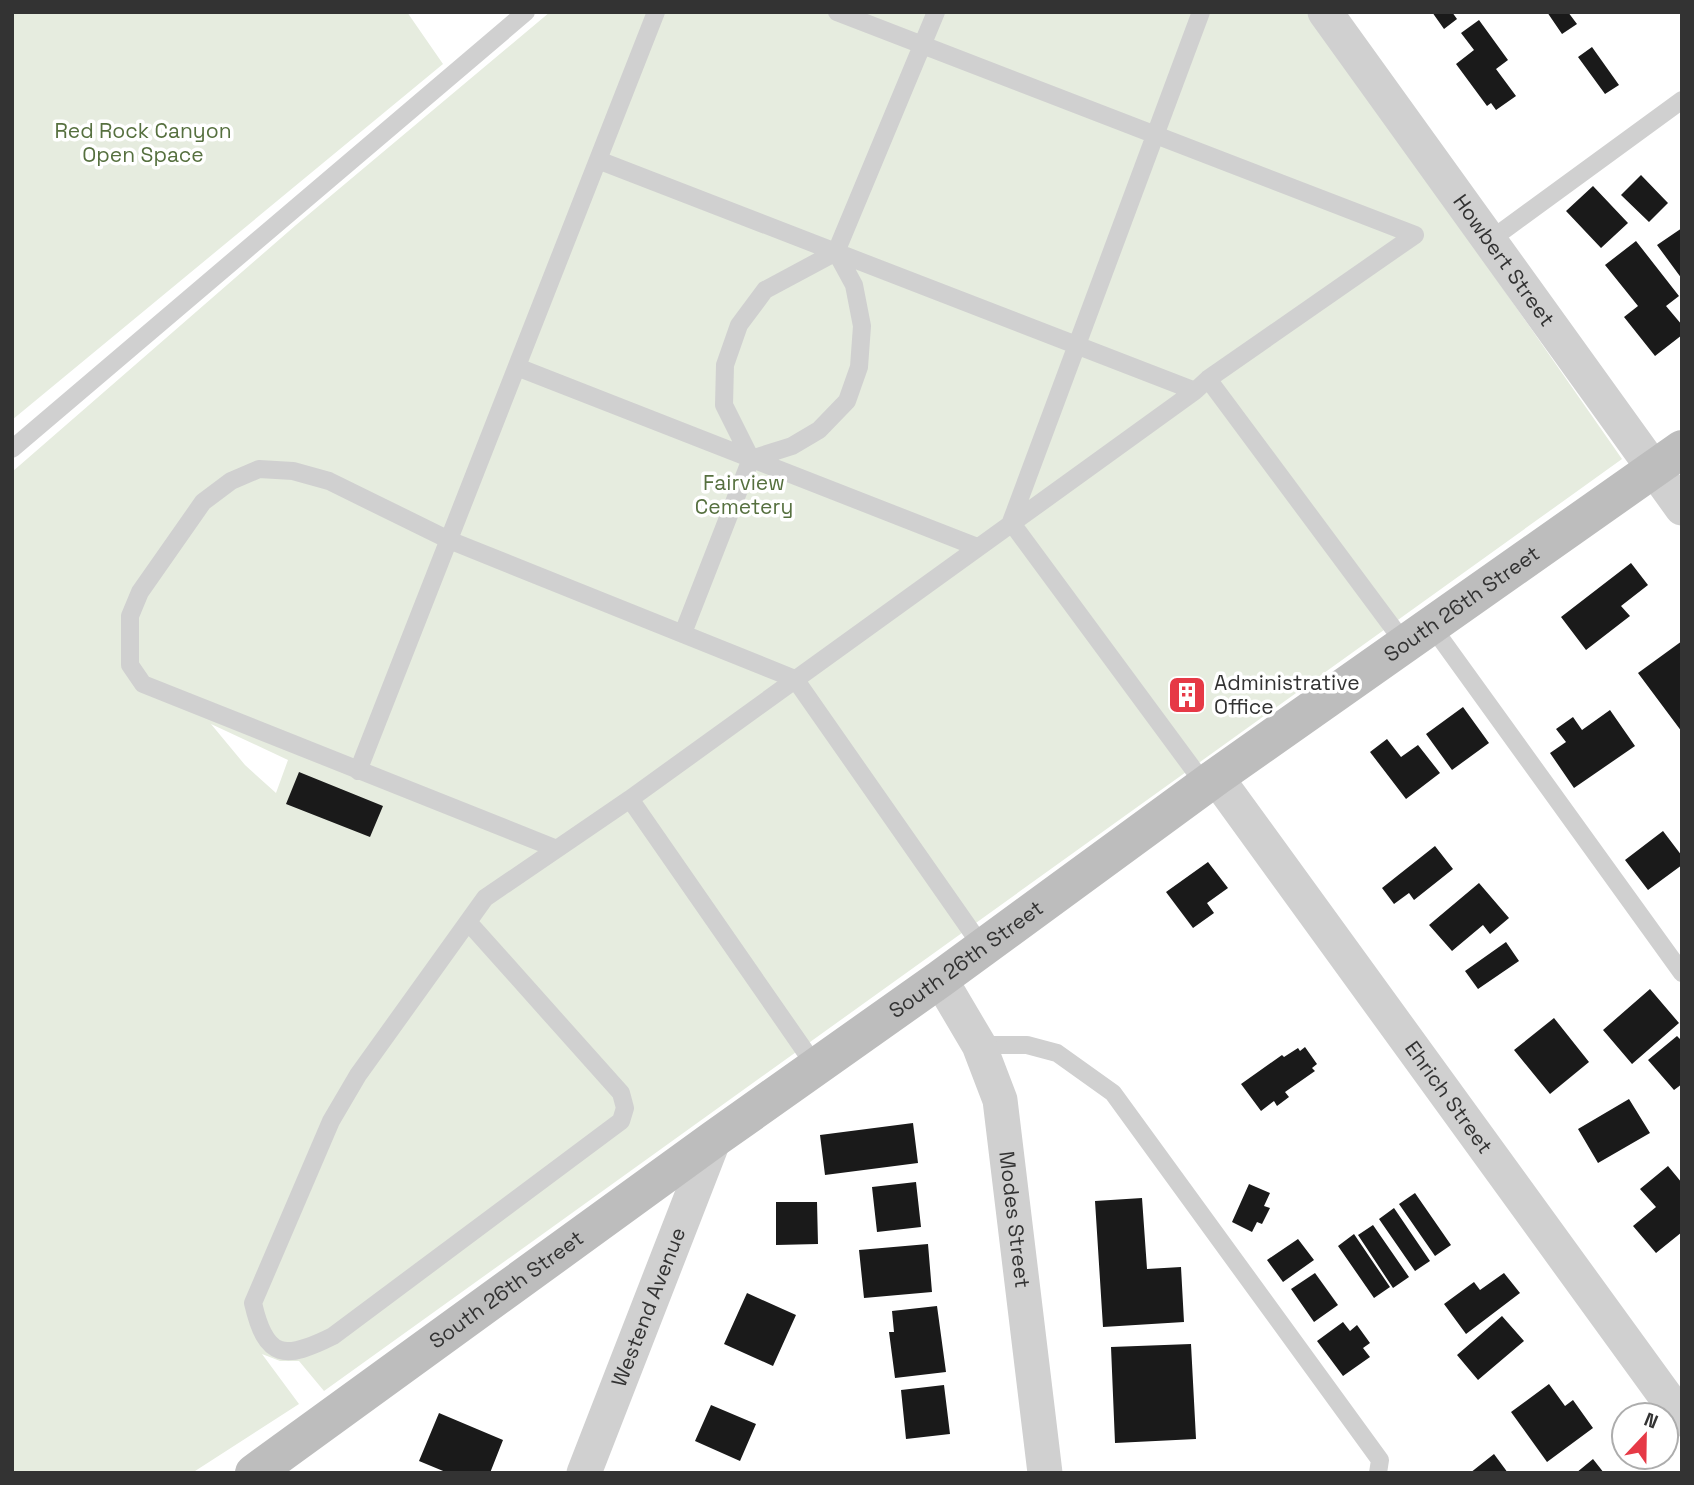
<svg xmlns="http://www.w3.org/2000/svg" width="1694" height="1485" viewBox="0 0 1694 1485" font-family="'Space Grotesk',sans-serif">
  <rect width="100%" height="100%" fill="#fff"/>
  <path fill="#e6ecdf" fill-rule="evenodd" d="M12 12H407L443 64 12 420Z
    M550 12H1310L1622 459 324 1391 299 1361H280L262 1354 299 1404 192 1473H12V472L296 225ZM211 724 288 760 276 793 245 765Z"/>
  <path fill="#1a1a1a" d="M1432 12H1452L1457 19 1444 29Z
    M1547 12H1568L1577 24 1562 34Z
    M1479 20 1508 60 1496 69 1516 96 1496 110 1491 103 1487 106 1456 64 1474 50 1461 33Z
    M1592 47 1619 85 1605 94 1578 57Z
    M1641 175 1668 203 1649 222 1621 195Z
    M1593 186 1628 223 1601 248 1566 211Z
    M1682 228V279L1657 245Z
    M1636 241 1679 296 1666 306 1682 325V335L1655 356 1624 317 1638 306 1605 265Z
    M1631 563 1648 585 1621 606 1630 616 1586 650 1561 617Z
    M1682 641V732L1638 673Z
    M1193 678 1204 694 1180 711 1169 696Z
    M1463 707 1489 743 1452 770 1426 734Z
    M1610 710 1635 746 1574 788 1550 753 1566 742 1556 729 1573 717 1582 730Z
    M1387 739 1401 757 1418 745 1440 773 1406 799 1370 752Z
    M299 772 383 806 370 837 286 804Z
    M1663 831 1682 856V865L1648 890 1625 860Z
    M1435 846 1453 869 1414 900 1409 893 1394 904 1382 888Z
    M1208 862 1228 888 1207 903 1214 913 1193 928 1166 892Z
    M1479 883 1509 918 1490 934 1483 925 1452 951 1429 925Z
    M1506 942 1519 961 1478 989 1465 971Z
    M1650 989 1679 1023 1632 1064 1603 1030Z
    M1554 1018 1589 1062 1550 1094 1514 1050Z
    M1677 1036 1682 1041V1084L1674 1090 1648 1060Z
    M1305 1047 1317 1064 1312 1068 1315 1071 1285 1092 1289 1097 1277 1106 1274 1101 1261 1111 1241 1084 1282 1055 1284 1057 1298 1048 1300 1051Z
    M1629 1099 1650 1133 1598 1163 1578 1129Z
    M913 1123 918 1163 825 1175 820 1135Z
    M1668 1166 1682 1183V1232L1656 1253 1633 1226 1656 1207 1640 1189Z
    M916 1182 921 1227 877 1232 872 1187Z
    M1249 1184 1270 1193 1264 1206 1270 1208 1262 1224 1257 1222 1252 1232 1232 1222Z
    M1415 1193 1451 1245 1435 1256 1399 1204Z
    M1142 1198 1147 1269 1181 1267 1184 1322 1103 1327 1095 1201Z
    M776 1202H817L818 1244 776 1245Z
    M1394 1208 1430 1261 1415 1271 1379 1219Z
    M1373 1225 1409 1277 1393 1288 1358 1235Z
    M1354 1234 1390 1287 1374 1298 1338 1246Z
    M1298 1239 1314 1260 1283 1282 1267 1260Z
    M928 1244 932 1292 864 1298 859 1250Z
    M1315 1273 1338 1305 1314 1322 1291 1289Z
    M1504 1273 1520 1293 1466 1334 1444 1304 1474 1282 1480 1290Z
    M747 1293 796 1315 773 1366 724 1344Z
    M937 1306 946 1372 895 1378 889 1332H894L892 1311Z
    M1502 1316 1524 1341 1478 1380 1457 1355Z
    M1343 1322 1350 1331 1357 1325 1370 1343 1363 1348 1370 1357 1343 1376 1317 1341Z
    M1191 1344 1196 1439 1115 1443 1111 1347Z
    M1549 1384 1565 1406 1573 1400 1593 1428 1547 1462 1511 1412Z
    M944 1385 950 1434 906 1439 901 1390Z
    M711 1405 756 1424 740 1461 695 1441Z
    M439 1413 503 1440 490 1473H448L419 1461Z
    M1494 1454 1508 1473H1470Z
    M1593 1459 1604 1473H1576Z"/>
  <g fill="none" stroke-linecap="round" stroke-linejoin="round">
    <path stroke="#d0d0d0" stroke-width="18" d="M837 12 1415 235
      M1201 12 1011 522 1205 785
      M598 160 1195 391
      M1489 241 1682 100
      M517 367 977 547
      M1208 379 1405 644
      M12 449 526 12
      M751 459 724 405 725 365 739 325 765 290 836 252 936 12
      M1431 625 1682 973
      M683 633 751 459 792 446 819 430 847 401 859 367 862 326 854 285 836 252
      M358 771 656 12
      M630 799 816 1067
      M557 849 143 684 130 665V616L140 592 203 502 231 481 259 469 293 471 329 481 449 540 795 679 983 948
      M469 923 621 1093 625 1108 621 1121 333 1336C285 1360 266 1360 253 1303L331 1121 358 1075 485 898 630 799 1195 391 1208 379 1415 235
      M979 1045H1027L1057 1053 1113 1093 1380 1460 1378 1473"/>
    <g stroke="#d0d0d0" stroke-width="35">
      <path id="s1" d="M1325 12 1682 508"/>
      <path id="s2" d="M1216 777 1682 1419"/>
      <path id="s3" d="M940 979 979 1045 1000 1100 1045 1473"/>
      <path id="s4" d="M584 1473 714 1139"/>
    </g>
    <path stroke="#bdbdbd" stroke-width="38" id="s5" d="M254 1473 714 1139 940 979 1216 777 1682 449"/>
  </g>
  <defs>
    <symbol id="building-square" viewBox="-11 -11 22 22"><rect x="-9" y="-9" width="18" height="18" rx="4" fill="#e63946" stroke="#fff"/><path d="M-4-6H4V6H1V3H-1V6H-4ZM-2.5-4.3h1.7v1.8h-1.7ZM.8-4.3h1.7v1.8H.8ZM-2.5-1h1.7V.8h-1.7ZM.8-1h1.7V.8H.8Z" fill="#fff"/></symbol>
  </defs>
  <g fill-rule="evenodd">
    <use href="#building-square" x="1165" y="673" width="44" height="44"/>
  </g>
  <g text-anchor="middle" stroke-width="7" stroke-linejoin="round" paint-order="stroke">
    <g font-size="21" fill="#56703f" stroke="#fff">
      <text x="143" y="138">Red Rock Canyon<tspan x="143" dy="24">Open Space</tspan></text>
      <text x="744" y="490">Fairview<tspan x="744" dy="24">Cemetery</tspan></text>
    </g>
    <g font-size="21" fill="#333" stroke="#fff">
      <text dy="7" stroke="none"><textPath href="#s1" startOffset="306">Howbert Street</textPath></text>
      <text dy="7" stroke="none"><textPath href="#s5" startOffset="1488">South 26th Street</textPath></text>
      <text dy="7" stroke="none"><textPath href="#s5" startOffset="878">South 26th Street</textPath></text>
      <text dy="7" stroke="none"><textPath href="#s2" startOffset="396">Ehrich Street</textPath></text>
      <text dy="7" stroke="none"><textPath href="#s3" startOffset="256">Modes Street</textPath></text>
      <text dy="7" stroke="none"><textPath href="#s5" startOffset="312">South 26th Street</textPath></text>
      <text dy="7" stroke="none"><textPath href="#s4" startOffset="178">Westend Avenue</textPath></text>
    </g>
    <g font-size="21" fill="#333" stroke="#fff" text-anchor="start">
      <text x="1214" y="690">Administrative<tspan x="1214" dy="24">Office</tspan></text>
    </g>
  </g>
  <rect width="1694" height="1485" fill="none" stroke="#333333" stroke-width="28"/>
  <g transform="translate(1645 1436) rotate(22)"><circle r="33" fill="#ffffff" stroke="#adadad" stroke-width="2"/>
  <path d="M0-5L12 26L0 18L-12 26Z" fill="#e63946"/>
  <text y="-10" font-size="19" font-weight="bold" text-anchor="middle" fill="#333333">N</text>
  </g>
</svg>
